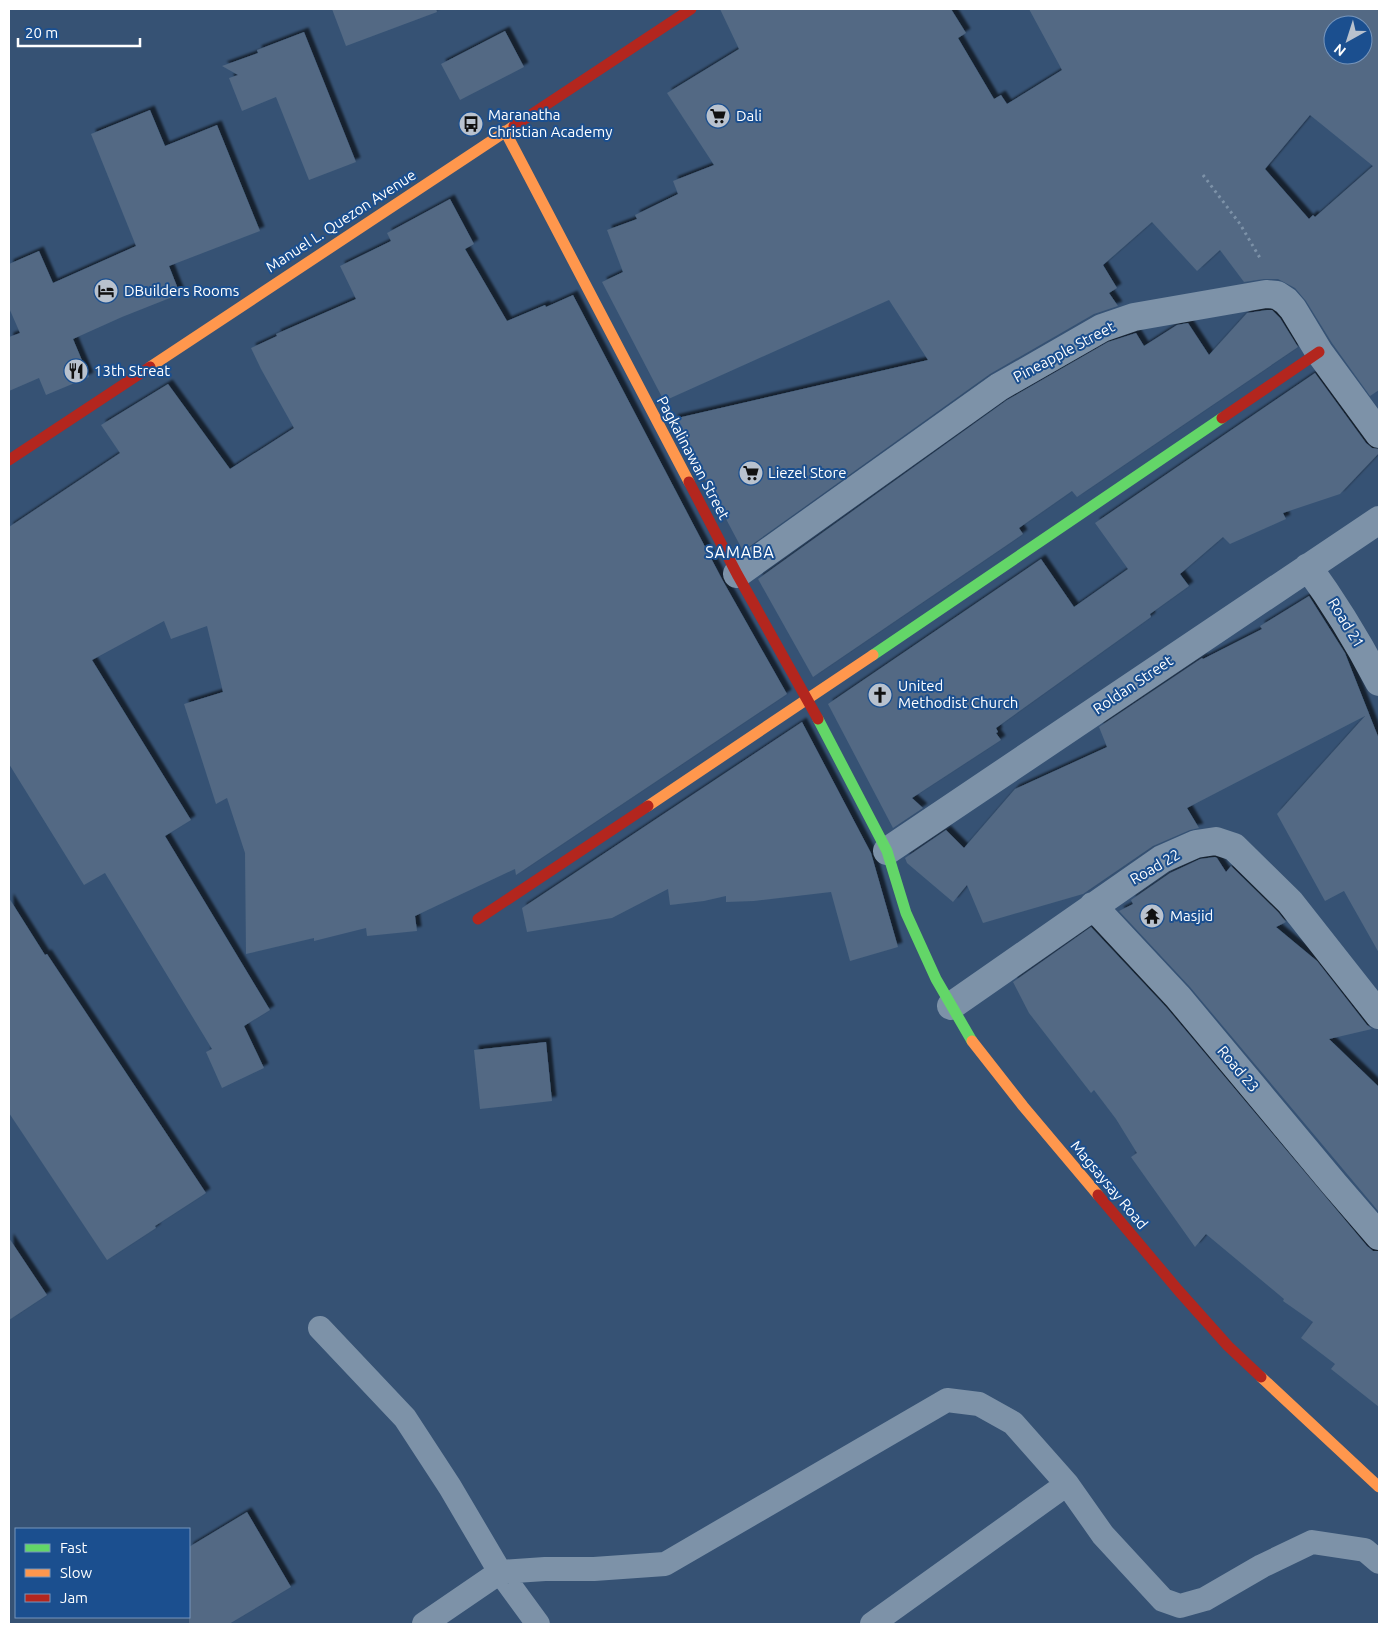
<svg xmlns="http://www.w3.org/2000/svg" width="1388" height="1633" viewBox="0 0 1388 1633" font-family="Ubuntu,sans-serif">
  <defs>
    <filter id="shadow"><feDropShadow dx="4.5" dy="-4.5" stdDeviation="1" flood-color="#0009"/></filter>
  </defs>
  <rect width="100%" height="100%" fill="#365274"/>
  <path fill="#526984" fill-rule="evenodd" filter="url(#shadow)" d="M332 9H436L437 12 346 46Z
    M720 9H951L966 33 958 38 994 99 1001 95 1007 104 1062 70 1029 9H1379V390L1370 396 1332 343 1306 301 1295 288 1278 279H1264L1244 282 1220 250 1197 271 1152 222 1103 265 1117 288 1109 293 1118 306 1094 314 990 374 743 551 673 419 928 360 889 300 664 401 602 282 623 272 607 230 637 219 635 215 678 194 673 181 714 165 667 93 739 49ZM1333 25H1363V55H1333ZM1310 115 1373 166 1315 217 1313 215 1309 219 1265 169Z
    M505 31 524 67 460 100 441 64Z
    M304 32 356 162 309 180 276 97 242 111 229 78 238 75 222 66 258 53 257 50Z
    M150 110 165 146 217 125 260 231 169 266 180 294 122 317 73 339 89 377 46 395 39 378 9 391V337L20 333 9 308V264L39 251 53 283 136 246 91 134Z
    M450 199 474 244 465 249 507 321 545 305 546 307 573 295 723 581 787 694 516 875 515 869 415 916 417 931 367 936 366 928 314 941V938L246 954 245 853 227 798 216 804 184 704 223 692 207 626 171 639 164 621 92 660 191 820 165 836 270 1010 244 1026 264 1068 222 1088 206 1052 212 1049 105 873 84 885 9 764V527L120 453 101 425 168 384 230 469 294 428 261 369 251 348 277 336 276 334 356 299 340 266 391 241 387 233Z
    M1267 310H1272L1280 318 1298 347 1077 497 1072 491 1019 528 1023 534 813 677 758 579 1007 400 1108 342 1136 333 1144 346 1177 325 1188 323 1209 355 1247 313Z
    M1315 373 1366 443 1372 448 1379 449V453L1340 494 1283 513 1286 519 1230 544 1223 537 1180 574 1189 586 1150 614 1151 617 996 728 998 732 996 733 1001 740 912 798 923 808 893 828 828 704 1041 559 1074 607 1128 569 1095 523Z
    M1309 596 1345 653 1379 739V953L1344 891 1325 901 1277 814 1365 716 1187 808 1199 828 1190 830 1153 846 1083 894 983 923 967 885 953 902 907 863 905 858 946 830 964 848 1015 789 1107 747 1099 727 1202 658 1203 659 1262 629 1260 626Z
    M802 722 871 853 898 947 850 961 831 892 754 901 726 902V896L704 901 670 905 668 889 612 918 527 932 522 908Z
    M1215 857 1217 858 1226 872 1231 866 1278 912 1286 922 1276 927 1317 961 1367 1025 1372 1029 1329 1039 1379 1087V1212L1190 987 1119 911 1133 904 1131 900 1170 873 1200 859Z
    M9 898 45 955 47 954 206 1193 155 1226 156 1228 107 1260 9 1113Z
    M1091 927 1166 1007 1367 1246 1373 1251H1379V1407L1331 1369 1335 1364 1301 1338 1313 1322 1283 1301 1284 1299 1206 1234 1195 1247 1131 1157 1137 1153 1116 1119 1094 1090 1091 1093 1029 1013 1013 982Z
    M546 1042 552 1101 480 1109 474 1050Z
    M9 1238 47 1295 9 1320Z
    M247 1512 291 1587 229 1624H189V1547Z"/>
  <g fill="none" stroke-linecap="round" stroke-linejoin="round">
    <path stroke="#7d92a8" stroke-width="3" stroke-dasharray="2.5 4" stroke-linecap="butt" d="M1203 175 1240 224 1260 258"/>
    <path stroke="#7d92a8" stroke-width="24" d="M320 1328 405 1418 450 1487 500 1572 538 1624
      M424 1624 500 1572 545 1569H594L665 1564 947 1400 979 1404 1013 1423 1067 1484 1103 1535 1163 1600 1180 1606 1205 1599 1262 1566 1312 1542 1365 1550 1379 1562
      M872 1624 1067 1484"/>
    <path stroke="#7d92a8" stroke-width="28" d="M1308 567C1335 604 1358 642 1379 682
      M737 574 999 387 1102 328 1134 317 1266 294 1277 295 1286 301 1293 309 1319 352 1379 434
      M887 851 1379 520
      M1093 906 1178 997 1334 1184 1379 1236
      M951 1006 1162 859 1196 844 1216 841 1234 847 1290 902 1379 1015"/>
    <path stroke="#63d668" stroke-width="11" d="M873 655 1222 418
      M818 719 887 851 906 913 936 979 972 1041"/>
    <path stroke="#ff974d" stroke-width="11" d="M505 131 689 482
      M150 367 514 126
      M648 806 873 655
      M972 1041 1023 1106 1098 1195
      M1261 1377 1379 1487"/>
    <path stroke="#b3261e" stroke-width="11" d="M514 126 691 9
      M1222 418 1319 352
      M9 460 150 367
      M689 482 737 574 818 719
      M478 919 648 806
      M1098 1195 1178 1290 1228 1346 1261 1377"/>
  </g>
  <defs>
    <symbol id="supermarket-disc" viewBox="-11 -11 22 22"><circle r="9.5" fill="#b9c2ce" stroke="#1b4f8f"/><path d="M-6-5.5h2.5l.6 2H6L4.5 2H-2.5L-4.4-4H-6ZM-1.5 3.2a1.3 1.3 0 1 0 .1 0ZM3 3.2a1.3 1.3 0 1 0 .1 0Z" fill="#111"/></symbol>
    <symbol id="bus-disc" viewBox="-11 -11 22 22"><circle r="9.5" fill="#b9c2ce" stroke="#1b4f8f"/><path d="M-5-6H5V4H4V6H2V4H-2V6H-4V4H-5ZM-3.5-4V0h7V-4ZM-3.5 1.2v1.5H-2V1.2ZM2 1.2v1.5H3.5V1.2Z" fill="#111"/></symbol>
    <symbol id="hotel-disc" viewBox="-11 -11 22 22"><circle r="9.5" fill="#b9c2ce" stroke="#1b4f8f"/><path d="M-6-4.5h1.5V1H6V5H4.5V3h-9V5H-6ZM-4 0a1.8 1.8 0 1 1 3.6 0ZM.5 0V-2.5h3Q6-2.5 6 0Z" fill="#111"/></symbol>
    <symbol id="restaurant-disc" viewBox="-11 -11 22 22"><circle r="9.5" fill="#b9c2ce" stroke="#1b4f8f"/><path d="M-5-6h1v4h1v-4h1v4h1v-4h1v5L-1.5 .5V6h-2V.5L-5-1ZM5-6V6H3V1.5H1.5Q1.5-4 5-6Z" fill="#111"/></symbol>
    <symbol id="church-disc" viewBox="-11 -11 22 22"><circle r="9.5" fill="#b9c2ce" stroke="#1b4f8f"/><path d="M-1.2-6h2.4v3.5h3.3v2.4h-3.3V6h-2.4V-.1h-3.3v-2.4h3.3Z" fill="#111"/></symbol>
    <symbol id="temple-disc" viewBox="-11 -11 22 22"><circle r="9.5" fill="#b9c2ce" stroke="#1b4f8f"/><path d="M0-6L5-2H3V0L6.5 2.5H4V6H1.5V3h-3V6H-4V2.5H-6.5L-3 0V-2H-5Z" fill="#111"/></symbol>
  </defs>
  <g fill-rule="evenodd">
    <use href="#supermarket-disc" x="704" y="102" width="28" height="28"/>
    <use href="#bus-disc" x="457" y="110" width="28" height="28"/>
    <use href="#hotel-disc" x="92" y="277" width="28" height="28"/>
    <use href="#restaurant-disc" x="62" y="357" width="28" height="28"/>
    <use href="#supermarket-disc" x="737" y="459" width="28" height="28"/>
    <use href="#church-disc" x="866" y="681" width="28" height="28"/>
    <use href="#temple-disc" x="1138" y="902" width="28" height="28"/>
  </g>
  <g text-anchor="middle" stroke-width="4" stroke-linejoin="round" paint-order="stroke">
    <g font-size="15" fill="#fff" stroke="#1b4f8f" text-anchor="start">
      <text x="488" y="120">Maranatha<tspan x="488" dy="17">Christian Academy</tspan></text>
      <text x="736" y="121">Dali</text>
      <text x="124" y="296">DBuilders Rooms</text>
      <text x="94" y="376">13th Streat</text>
      <text x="768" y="478">Liezel Store</text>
      <text x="898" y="691">United<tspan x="898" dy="17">Methodist Church</tspan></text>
      <text x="1170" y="921">Masjid</text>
    </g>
    <g font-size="15" fill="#fff" stroke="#1b4f8f">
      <text transform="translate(341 221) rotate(-33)" y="5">Manuel L. Quezon Avenue</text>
      <text transform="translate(1064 352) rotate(-28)" y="5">Pineapple Street</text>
      <text transform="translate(693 458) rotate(62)" y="5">Pagkalinawan Street</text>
      <text transform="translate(1346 623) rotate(59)" y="5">Road 21</text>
      <text transform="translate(1133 685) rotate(-34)" y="5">Roldan Street</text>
      <text transform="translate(1155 867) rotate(-30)" y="5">Road 22</text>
      <text transform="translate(1238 1069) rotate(50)" y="5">Road 23</text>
      <text transform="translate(1109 1185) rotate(50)" y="5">Magsaysay Road</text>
    </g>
    <g font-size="16" letter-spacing="1" fill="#fff" stroke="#1b4f8f">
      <text x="740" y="558">SAMABA</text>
    </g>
  </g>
  <rect width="1388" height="1633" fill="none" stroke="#ffffff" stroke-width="20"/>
  <rect x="15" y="1528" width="175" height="90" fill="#1b4f8f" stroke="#7695bc"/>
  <rect x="25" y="1544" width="25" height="8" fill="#63d668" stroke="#7695bc"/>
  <text x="60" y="1553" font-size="15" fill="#ffffff">Fast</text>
  <rect x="25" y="1569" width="25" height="8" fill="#ff974d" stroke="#7695bc"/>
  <text x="60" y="1578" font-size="15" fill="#ffffff">Slow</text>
  <rect x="25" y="1594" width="25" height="8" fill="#b3261e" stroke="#7695bc"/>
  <text x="60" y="1603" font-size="15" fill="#ffffff">Jam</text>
  <g transform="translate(1348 40) rotate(219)"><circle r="24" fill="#1b4f8f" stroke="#7695bc"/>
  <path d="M0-4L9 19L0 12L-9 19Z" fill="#b9c2ce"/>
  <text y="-8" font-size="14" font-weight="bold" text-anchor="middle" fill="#ffffff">N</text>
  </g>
  <path d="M18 38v8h122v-8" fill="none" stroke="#ffffff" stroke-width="2.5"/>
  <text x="25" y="38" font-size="15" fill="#ffffff" stroke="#1b4f8f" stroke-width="4" paint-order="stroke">20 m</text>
</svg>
